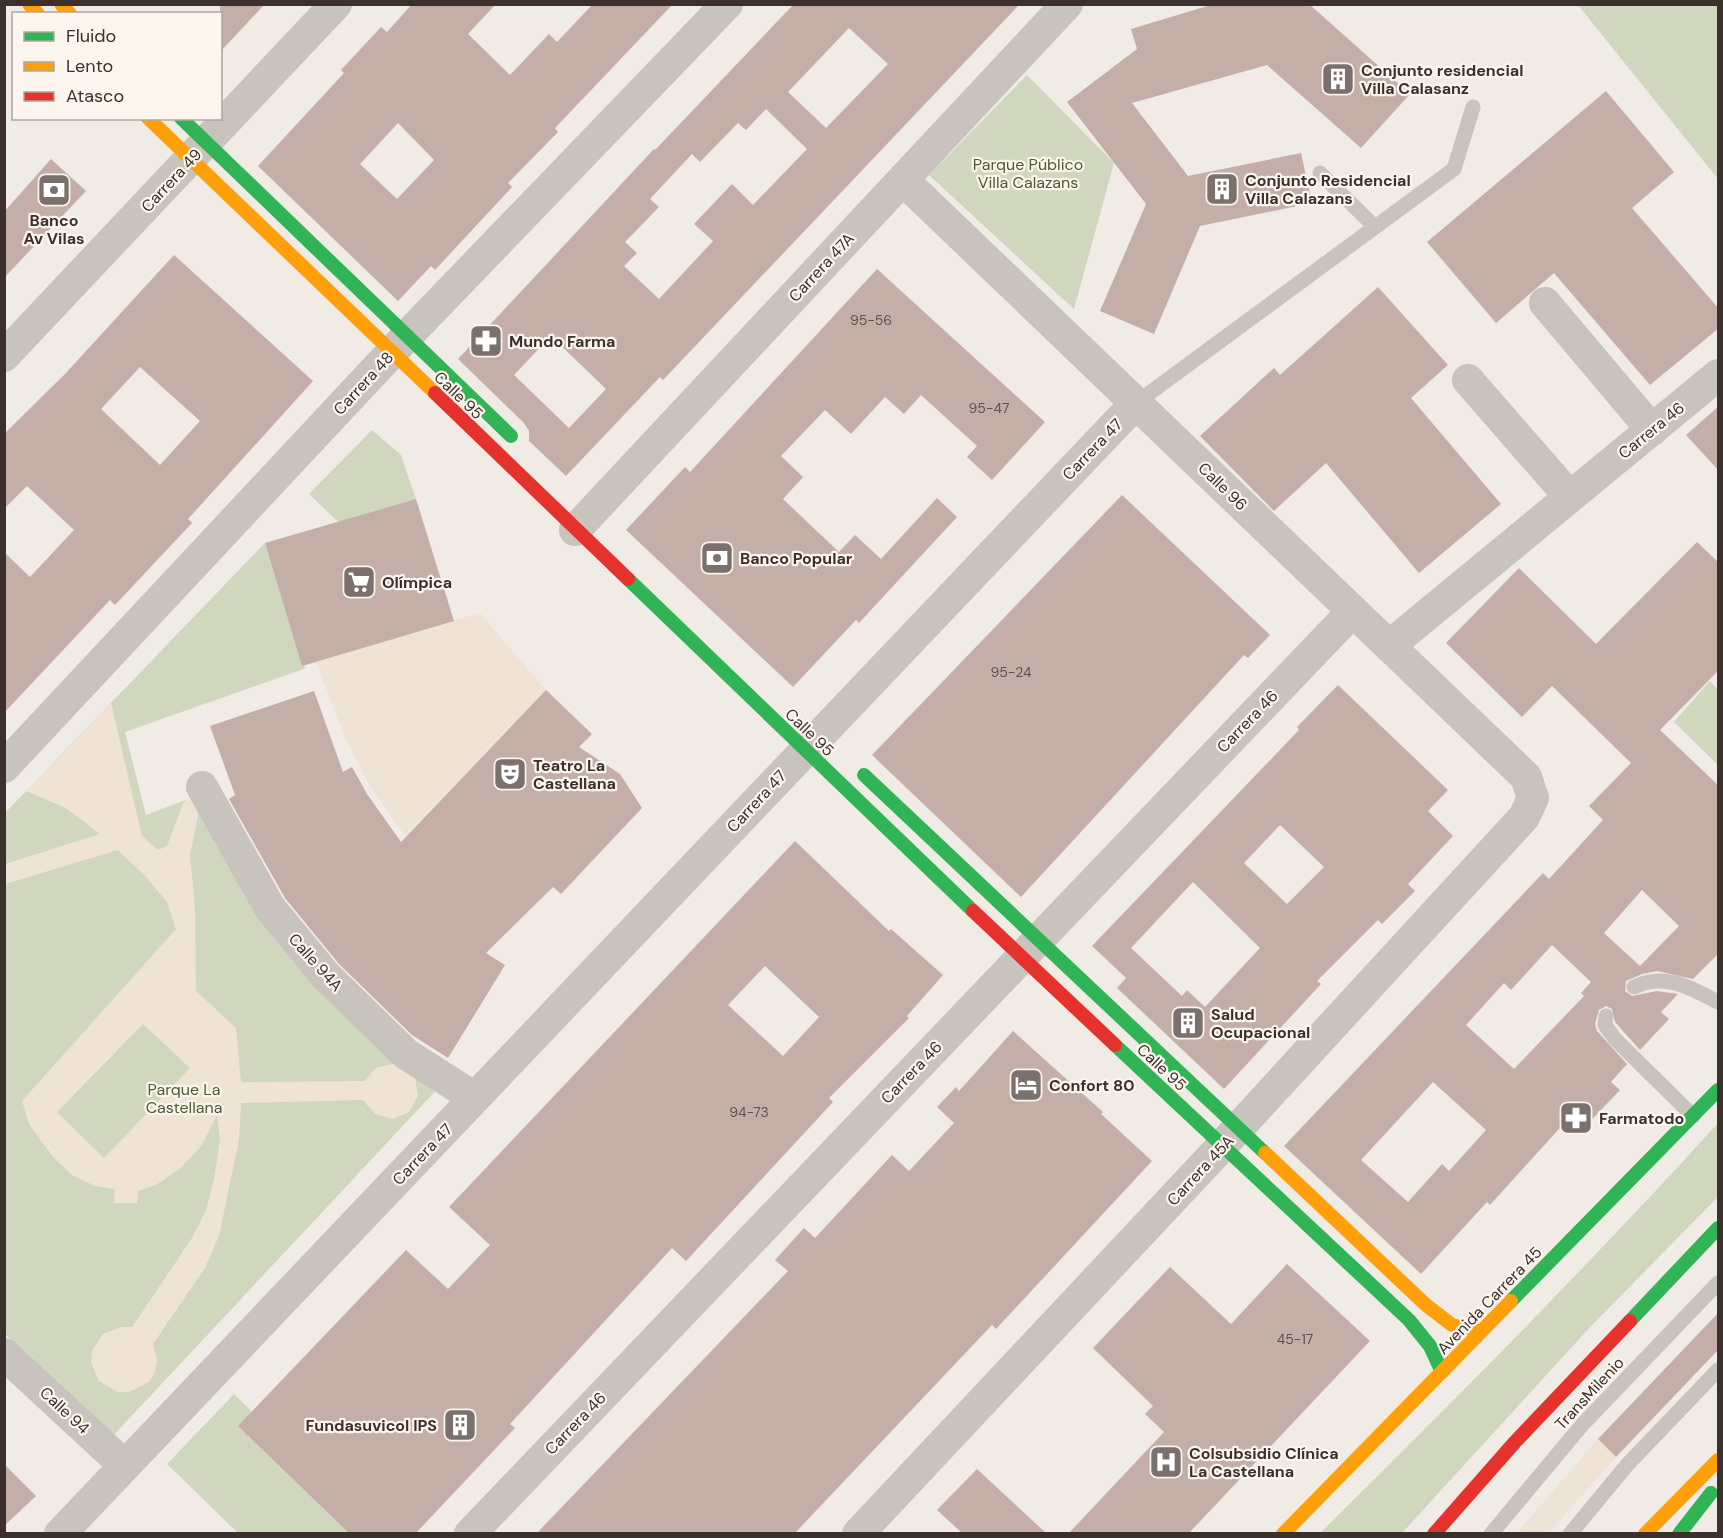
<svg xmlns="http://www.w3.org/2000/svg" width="1723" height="1538" viewBox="0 0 1723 1538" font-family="'DM Sans',sans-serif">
  <rect width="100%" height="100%" fill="#f0ebe5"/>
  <path fill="#d1d6bf" d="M1578 5H1718V179Z
    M1027 75 1114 163 1074 309 929 175Z
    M372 430 401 455 416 499 338 522 309 494Z
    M265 543 302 665 306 668 125 732 146 815 191 798 294 956 442 1084 111 1438 5 1334 4 814Z
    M1710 681 1718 690V765L1674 722Z
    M1718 1123V1197L1591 1326 1402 1533H1320C1456 1399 1590 1264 1718 1123Z
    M234 1394 377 1533H238L167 1464Z"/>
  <path fill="#eee3d5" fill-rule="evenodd" d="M480 613 546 690 405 835 371 788 346 740 316 662Z
    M111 703 142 836 158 850 167 846 184 801 191 798 199 811 190 855 195 908 196 991 236 1028 241 1082 365 1081 375 1068 393 1064 401 1066 415 1078 418 1096 409 1112 393 1119 375 1114 363 1100 241 1103 239 1140 219 1236 205 1268 153 1344 157 1361 155 1372 149 1382 129 1392H118L99 1381 91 1362 92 1351 103 1334 122 1327H132L192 1238 206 1210 214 1179 220 1139 217 1115 202 1145 181 1168 156 1185 138 1191 137 1203H114L115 1189 95 1186 72 1175 53 1157 29 1124 22 1101 176 929 167 902 145 876 118 850 5 884V864L100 834 66 808 26 791ZM143 1024 190 1068 104 1158 57 1112Z
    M1598 1439 1616 1457 1549 1533 1516 1534Z"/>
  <path fill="#c3afa7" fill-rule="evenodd" d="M220 4H265L220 52Z
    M412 4H496L468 34 510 75 549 34 557 42 593 4H673L555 128 558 132 508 183 512 187 435 270 431 266 398 301 258 166 344 73 341 70 381 27 387 32ZM398 123 434 160 397 199 360 164Z
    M794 4H1020L663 380 660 377 566 476 529 441V431L524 423 458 359 654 149 655 150ZM849 28 888 64 826 128 788 92ZM766 109 807 149 753 205 732 184 694 224 713 241 659 299 624 266 637 253 625 242 659 207 650 199 692 154 700 162 738 123 746 130ZM551 336 606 389 569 428 514 375Z
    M1214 4H1309L1410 94 1361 148 1267 65 1132 103 1188 176 1301 153 1312 203 1200 226 1154 334 1100 311 1146 204 1067 102 1137 49 1131 29Z
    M1606 91 1674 172 1632 208 1719 309V328L1650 385 1554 273 1496 323 1427 242Z
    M51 159 86 191 4 278V212Z
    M174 255 313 381 188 519 192 523 115 605 110 600 4 713V552L30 577 74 530 27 486 4 509V434L65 374ZM140 367 200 421 160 465 101 409Z
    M877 269 1045 422 992 480 967 457 977 446 921 395 904 414 885 397 851 434 825 410 781 456 803 477 783 499 839 552 855 535 881 559 937 498 957 517 859 623 856 620 793 687 626 530 685 467 690 472Z
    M1378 287 1448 365 1411 398 1501 504 1419 573 1326 463 1274 511 1200 436 1274 368 1280 375Z
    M1719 406V471L1686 435Z
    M1122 495 1270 635 1248 658 1244 655 1021 897 872 755Z
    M416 499 454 621 302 666 265 543Z
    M1697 542 1719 563V670L1660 730 1719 786V953L1693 979 1657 971 1642 974 1626 981 1625 991 1632 996 1657 991 1678 994 1661 1012 1669 1019 1640 1050 1615 1022 1612 1009 1606 1006 1599 1010 1595 1024 1597 1031 1627 1064 1611 1082 1620 1090 1581 1131 1568 1119 1490 1205 1487 1202 1421 1274 1284 1146 1543 873 1549 879 1603 820 1589 806 1631 763 1552 686 1522 717 1446 643 1519 568 1596 644ZM1642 890 1679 926 1640 966 1604 933ZM1552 945 1591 982 1581 993 1584 996 1514 1069 1466 1025 1504 983 1511 990ZM1433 1082 1486 1130 1449 1171 1442 1164 1408 1202 1361 1160Z
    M1338 685 1448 790 1428 811 1453 836 1408 884 1415 891 1382 924 1378 920 1317 981 1321 984 1224 1089 1117 988 1126 978 1092 946 1299 730 1297 727ZM1280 825 1324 867 1287 904 1244 863ZM1193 882 1260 948 1205 1007 1187 990 1182 996 1131 948Z
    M546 690 592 734 579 747 620 774 642 808 561 894 553 887 486 953 505 965 448 1058 412 1035 339 964 285 898 229 799 235 795 210 726 314 691 343 772 352 767 367 794 401 842Z
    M795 841 889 931 891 929 943 975 907 1016 909 1018 829 1098 833 1102 686 1261 672 1248 510 1424 515 1428 416 1533H349L238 1426 406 1250 448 1289 490 1245 449 1207ZM765 966 819 1017 783 1056 728 1005Z
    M1013 1031 1103 1112 1101 1114 1152 1161 996 1329 992 1325 795 1533H537L788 1271 775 1260 804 1228 815 1238 892 1155 909 1171 954 1123 937 1107 956 1087 959 1091Z
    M1287 1264 1370 1341 1189 1533H1069L1164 1432 1145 1414 1153 1406 1093 1348 1170 1267 1231 1324Z
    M1719 1312V1349L1616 1457 1598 1439Z
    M4 1464 36 1496 4 1526Z
    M977 1469 1046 1533H962L937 1510Z"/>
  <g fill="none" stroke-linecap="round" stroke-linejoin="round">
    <path stroke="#c9c3be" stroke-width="15" d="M1320 173 1375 227
      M1136 403 1454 169 1473 107
      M1634 987C1665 972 1691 988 1718 1002
      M1606 1016 1605 1025 1615 1039 1693 1116
      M1491 1534 1582 1425 1718 1283
      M1570 1534 1627 1465 1718 1370"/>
    <path stroke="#c9c3be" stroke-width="32" d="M1545 303 1652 430
      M4 356 336 4
      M1468 380 1570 497
      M575 530 1067 4
      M1389 646 1718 375
      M4 767 407 336 727 4
      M202 787 270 908 326 976 406 1054 475 1098
      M4 1354 125 1466
      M60 1534 1136 403
      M470 1534 1353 611
      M858 1534 1208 1161 1524 817 1533 798 1526 777 903 180"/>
    <path stroke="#30b455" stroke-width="14" d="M181 118 511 436
      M628 579 973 911
      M864 775 1265 1153
      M1115 1045 1409 1320 1430 1346 1442 1372
      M1511 1301 1718 1090
      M1630 1321 1718 1228
      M1679 1534 1711 1493"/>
    <path stroke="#ff9f0a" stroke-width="14" d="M29 4 38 14
      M61 4 70 14
      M148 118 435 393
      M1265 1153 1426 1305 1452 1325 1481 1331
      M1283 1534 1511 1301
      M1645 1534 1718 1460"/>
    <path stroke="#e5322d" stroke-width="14" d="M435 393 628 579
      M973 911 1115 1045
      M1434 1534 1515 1442 1630 1321"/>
  </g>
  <defs>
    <symbol id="building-square" viewBox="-11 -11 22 22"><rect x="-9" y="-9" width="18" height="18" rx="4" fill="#7a716c" stroke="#fbf5ee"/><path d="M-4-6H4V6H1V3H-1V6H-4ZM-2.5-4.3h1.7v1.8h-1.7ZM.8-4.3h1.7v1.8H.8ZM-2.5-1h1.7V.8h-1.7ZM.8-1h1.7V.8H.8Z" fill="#fff"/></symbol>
    <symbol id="bank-square" viewBox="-11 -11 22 22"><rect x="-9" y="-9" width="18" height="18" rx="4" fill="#7a716c" stroke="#fbf5ee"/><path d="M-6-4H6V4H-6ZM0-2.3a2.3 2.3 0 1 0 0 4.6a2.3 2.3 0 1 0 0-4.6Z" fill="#fff"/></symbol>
    <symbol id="pharmacy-square" viewBox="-11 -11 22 22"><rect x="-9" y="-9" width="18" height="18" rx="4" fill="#7a716c" stroke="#fbf5ee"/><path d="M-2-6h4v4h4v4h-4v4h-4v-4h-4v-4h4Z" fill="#fff"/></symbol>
    <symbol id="supermarket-square" viewBox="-11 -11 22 22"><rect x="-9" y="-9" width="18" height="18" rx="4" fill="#7a716c" stroke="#fbf5ee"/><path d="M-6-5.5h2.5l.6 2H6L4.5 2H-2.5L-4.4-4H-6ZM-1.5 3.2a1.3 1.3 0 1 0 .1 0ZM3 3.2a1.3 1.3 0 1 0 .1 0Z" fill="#fff"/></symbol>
    <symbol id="theatre-square" viewBox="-11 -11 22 22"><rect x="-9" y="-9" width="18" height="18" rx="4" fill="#7a716c" stroke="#fbf5ee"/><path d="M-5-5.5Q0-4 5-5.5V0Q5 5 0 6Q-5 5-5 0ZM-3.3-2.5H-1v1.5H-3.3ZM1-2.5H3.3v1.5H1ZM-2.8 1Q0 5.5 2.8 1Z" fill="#fff"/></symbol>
    <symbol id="hotel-square" viewBox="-11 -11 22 22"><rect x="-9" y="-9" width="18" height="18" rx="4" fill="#7a716c" stroke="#fbf5ee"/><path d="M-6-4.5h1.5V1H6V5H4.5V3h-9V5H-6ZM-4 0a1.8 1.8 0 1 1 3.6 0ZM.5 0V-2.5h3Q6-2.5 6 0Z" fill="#fff"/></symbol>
    <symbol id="hospital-square" viewBox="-11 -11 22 22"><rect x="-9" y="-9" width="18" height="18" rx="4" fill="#7a716c" stroke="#fbf5ee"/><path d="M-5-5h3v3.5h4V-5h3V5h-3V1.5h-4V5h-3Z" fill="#fff"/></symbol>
  </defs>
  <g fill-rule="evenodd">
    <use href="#building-square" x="1319" y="60" width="38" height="38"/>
    <use href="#building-square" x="1203" y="170" width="38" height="38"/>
    <use href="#bank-square" x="35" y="171" width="38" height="38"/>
    <use href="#pharmacy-square" x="467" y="322" width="38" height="38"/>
    <use href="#bank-square" x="698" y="539" width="38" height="38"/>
    <use href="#supermarket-square" x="340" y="563" width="38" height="38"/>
    <use href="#theatre-square" x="491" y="755" width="38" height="38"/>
    <use href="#building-square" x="1169" y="1004" width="38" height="38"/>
    <use href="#hotel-square" x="1007" y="1066" width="38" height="38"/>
    <use href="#pharmacy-square" x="1557" y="1099" width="38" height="38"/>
    <use href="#building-square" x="441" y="1406" width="38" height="38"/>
    <use href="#hospital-square" x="1147" y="1443" width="38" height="38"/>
  </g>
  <g text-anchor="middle" stroke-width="4.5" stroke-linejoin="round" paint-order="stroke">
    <g font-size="14" fill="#5d504a">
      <text x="871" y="325">95-56</text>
      <text x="989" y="413">95-47</text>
      <text x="1011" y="677">95-24</text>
      <text x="749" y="1117">94-73</text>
      <text x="1295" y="1344">45-17</text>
    </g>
    <g font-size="16" font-weight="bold" fill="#3b302b" stroke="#fbf5ee" text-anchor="start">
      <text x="1361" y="76">Conjunto residencial<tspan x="1361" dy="18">Villa Calasanz</tspan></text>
      <text x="1245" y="186">Conjunto Residencial<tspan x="1245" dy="18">Villa Calazans</tspan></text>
      <text x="54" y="226" text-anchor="middle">Banco<tspan x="54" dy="18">Av Vilas</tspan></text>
      <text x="509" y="347">Mundo Farma</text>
      <text x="740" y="564">Banco Popular</text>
      <text x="382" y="588">Olímpica</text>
      <text x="533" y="771">Teatro La<tspan x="533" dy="18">Castellana</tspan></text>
      <text x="1211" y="1020">Salud<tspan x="1211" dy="18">Ocupacional</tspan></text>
      <text x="1049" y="1091">Confort 80</text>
      <text x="1599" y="1124">Farmatodo</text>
      <text x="437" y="1431" text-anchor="end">Fundasuvicol IPS</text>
      <text x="1189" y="1459">Colsubsidio Clínica<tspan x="1189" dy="18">La Castellana</tspan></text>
    </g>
    <g font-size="16" fill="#4a5a2e" stroke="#fbf5ee">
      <text x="1028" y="170">Parque Público<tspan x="1028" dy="18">Villa Calazans</tspan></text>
      <text x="184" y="1095">Parque La<tspan x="184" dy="18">Castellana</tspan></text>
    </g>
    <g font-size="16" fill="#3b302b" stroke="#fbf5ee">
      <text transform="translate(171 180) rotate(-47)" y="6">Carrera 49</text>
      <text transform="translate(821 267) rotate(-47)" y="6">Carrera 47A</text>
      <text transform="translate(363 383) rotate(-47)" y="6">Carrera 48</text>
      <text transform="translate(459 395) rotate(44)" y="6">Calle 95</text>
      <text transform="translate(1651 430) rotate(-39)" y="6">Carrera 46</text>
      <text transform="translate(1092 449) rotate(-46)" y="6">Carrera 47</text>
      <text transform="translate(1223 486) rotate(44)" y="6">Calle 96</text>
      <text transform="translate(1247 721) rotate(-46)" y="6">Carrera 46</text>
      <text transform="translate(810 732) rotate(44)" y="6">Calle 95</text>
      <text transform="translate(756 801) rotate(-47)" y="6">Carrera 47</text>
      <text transform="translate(316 962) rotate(48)" y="6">Calle 94A</text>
      <text transform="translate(1162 1067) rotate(43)" y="6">Calle 95</text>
      <text transform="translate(911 1072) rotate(-46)" y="6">Carrera 46</text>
      <text transform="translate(422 1154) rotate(-46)" y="6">Carrera 47</text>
      <text transform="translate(1200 1170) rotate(-47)" y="6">Carrera 45A</text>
      <text transform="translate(1489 1300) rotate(-46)" y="6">Avenida Carrera 45</text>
      <text transform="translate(1589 1393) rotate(-47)" y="6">TransMilenio</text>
      <text transform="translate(65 1410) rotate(43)" y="6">Calle 94</text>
      <text transform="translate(575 1423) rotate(-46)" y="6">Carrera 46</text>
    </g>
  </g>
  <rect width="1723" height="1538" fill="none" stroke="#3b302b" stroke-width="12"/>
  <rect x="12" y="12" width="210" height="108" fill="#fbf5ee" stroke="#aea6a0" stroke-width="1.5"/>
  <rect x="24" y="32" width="30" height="9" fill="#30b455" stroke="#aea6a0" stroke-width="1.5"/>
  <text x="66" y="42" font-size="18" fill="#3b302b">Fluido</text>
  <rect x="24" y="62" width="30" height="9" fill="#ff9f0a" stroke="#aea6a0" stroke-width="1.5"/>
  <text x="66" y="72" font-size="18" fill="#3b302b">Lento</text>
  <rect x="24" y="92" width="30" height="9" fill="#e5322d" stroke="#aea6a0" stroke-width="1.5"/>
  <text x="66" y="102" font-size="18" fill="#3b302b">Atasco</text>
</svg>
